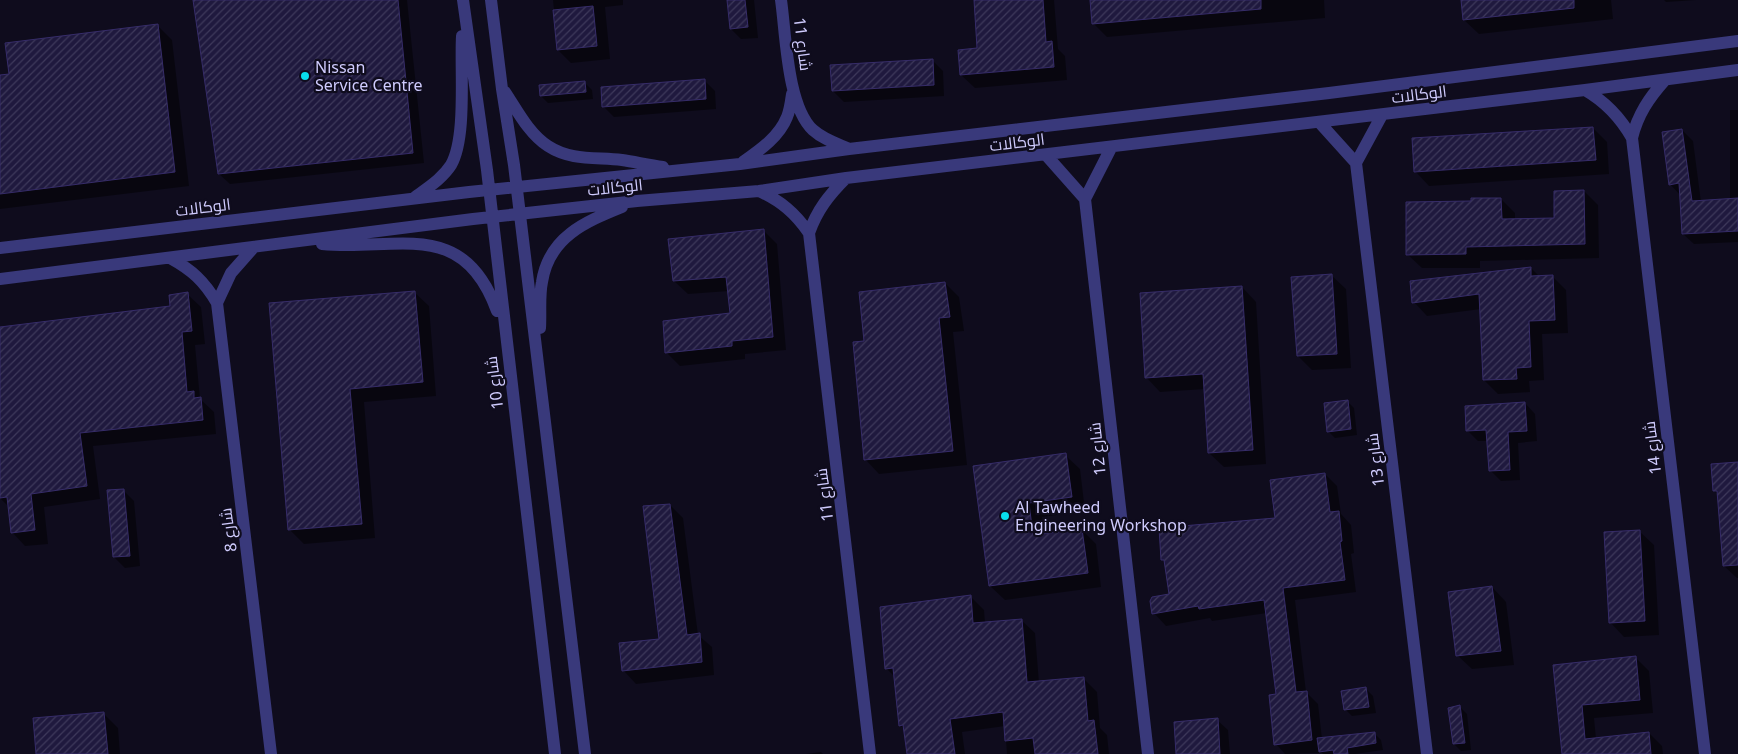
<svg xmlns="http://www.w3.org/2000/svg" width="1738" height="754" viewBox="0 0 1738 754" font-family="'Noto Sans',Cairo,sans-serif">
  <defs>
    <pattern id="building-hatch" width="6" height="6" patternUnits="userSpaceOnUse" patternTransform="scale(1.25)"><rect width="6" height="6" fill="#1f193e"/><path d="M-1 1l2-2M0 6l6-6M5 7l2-2" fill="none" stroke="#3e395b"/></pattern>
  </defs>
  <rect width="100%" height="100%" fill="#0f0c1d"/>
  <path fill="#0007" fill-rule="evenodd" d="M194 0H407L424 163 230 184 219 174Z
    M553 0H623V5L605 7 610 59 571 63 558 50Z
    M728 0H754L758 38 741 39 731 29Z
    M975 0H1054L1058 49 1065 56 1067 80 975 88 961 75 979 50Z
    M1091 0H1324L1325 18 1107 37 1093 23Z
    M1462 0H1611L1613 19 1479 34 1464 20Z
    M1664 0H1696L1666 2Z
    M158 26 172 40 189 186 0 209V77L10 75Z
    M932 60 943 71 944 96 844 102 833 91Z
    M704 80 715 91 716 109 614 117 603 106Z
    M585 83 592 90 593 99 548 103 541 96Z
    M1730 110H1738V242L1694 244 1683 234 1681 196 1670 184 1682 130 1693 141 1701 202 1730 200Z
    M1593 128 1607 142 1609 174 1429 186 1415 171Z
    M1584 191 1598 205 1599 258 1480 261V268H1422L1407 254 1501 199 1515 213V220L1555 219Z
    M764 231 777 244 786 350 745 354V359L680 366 667 353 664 322 731 314 729 291 688 294 674 281Z
    M1531 268 1539 276H1552L1566 290 1568 333 1542 334 1544 380 1529 381 1530 392 1498 394 1484 380 1481 309 1427 316 1414 302Z
    M1331 275 1346 289 1351 368 1312 370 1298 356Z
    M945 283 959 297 964 331 953 332 967 465 879 474 865 459 866 342Z
    M1242 287 1256 302 1266 464 1224 467 1209 453 1205 389 1160 392 1146 377Z
    M414 292 429 306 436 396 364 402 375 538 304 544 290 530 271 305Z
    M187 294 201 307 205 344 195 345 200 399 214 412 216 434 93 446 100 499 44 507 48 544 25 546 12 532 9 507 0 498V328L171 307Z
    M1347 401 1354 408 1357 435 1335 438 1328 431Z
    M1525 403 1535 414 1537 441 1518 443 1520 480 1501 481 1490 470 1488 441H1478L1467 430Z
    M1065 455 1080 469 1085 511 1042 517 1045 535 1082 530 1096 544 1101 587 1005 600 990 586 975 467Z
    M1738 463V578H1737L1724 566 1719 495 1714 491Z
    M1325 474 1337 486 1341 514 1351 525 1354 553 1351 554 1356 592 1295 600 1306 692 1318 704 1322 739 1374 733 1381 740 1383 750 1355 754H1323L1322 753 1285 754 1276 744 1278 695 1267 613 1212 621 1210 618 1166 626 1154 613 1170 595 1166 563 1163 559 1276 519ZM1325 750H1339L1325 752Z
    M123 490 134 501 140 566 125 568 114 557Z
    M670 505 683 518 698 635 712 647 714 675 636 684 624 671 660 640Z
    M1639 531 1654 545 1659 635 1624 637 1610 622Z
    M1492 587 1506 602 1514 665 1472 669 1457 655Z
    M970 596 984 610 985 623 1021 620 1035 633 1039 683 1084 679 1097 692 1100 728 1107 735 1109 754H1007L1005 726 962 732 965 754H908L905 730 900 725 896 678 886 668Z
    M1636 658 1649 671 1653 713 1594 718 1596 739 1649 733 1662 746 1663 754H1563L1554 666Z
    M1366 689 1373 696 1376 713 1352 716 1345 709Z
    M1460 707 1467 714 1471 750 1461 751 1454 744Z
    M103 713 118 728 120 754H37Z
    M1217 720 1228 730 1230 754H1178Z
    M821 752 823 754H806Z"/>
  <path fill="url(#building-hatch)" stroke="#362c69" d="M193 0H398L413 153 218 174Z
    M727 0H745L748 27 730 29Z
    M974 0H1043L1046 42 1052 41 1054 67 960 75 958 50 977 48Z
    M1090 0H1261V9L1092 24Z
    M1461 0H1574V8L1463 20Z
    M593 6 597 46 557 50 553 10Z
    M158 24 175 172 0 194V75L9 74 5 43Z
    M933 59 934 85 832 91 830 65Z
    M705 79 706 99 602 107 601 87Z
    M585 81 586 92 540 96 539 85Z
    M1593 127 1596 160 1414 172 1412 138Z
    M1682 129 1692 201 1738 198V231L1682 234 1679 183 1669 185 1662 132Z
    M1584 190 1585 244 1466 247V254L1406 255V202L1471 201V198H1501L1502 219 1554 218V191Z
    M764 229 773 337 732 341V346L665 353 663 321 730 313 726 277 673 281 668 239Z
    M1531 267V276L1553 275 1555 320 1529 321 1531 367 1516 368 1517 379 1483 380 1479 294 1412 303 1410 281Z
    M1332 274 1337 354 1297 356 1291 277Z
    M945 282 950 317 939 318 953 451 864 460 853 342 864 341 859 292Z
    M1242 286 1253 450 1208 453 1203 374 1145 378 1140 293Z
    M415 291 423 382 350 389 362 524 288 530 269 303Z
    M188 292 192 331 182 332 187 392 194 391V398L201 397 203 420 80 433 87 486 31 494 35 530 11 533 7 497 0 498V327L170 306 169 295Z
    M1348 400 1351 429 1327 432 1324 403Z
    M1525 402 1527 431 1508 432 1510 470 1489 471 1486 430 1466 431 1465 406Z
    M1066 453 1072 497 1029 503 1033 535 1082 529 1088 573 989 586 973 466Z
    M1738 462V565L1723 566 1717 491H1713L1711 464Z
    M1325 473 1330 512 1339 511 1342 541 1340 542 1345 580 1283 588 1296 692 1307 691 1312 740 1274 745 1269 695 1276 694 1264 600 1199 609 1198 606 1152 614 1150 601 1152 597 1169 594 1164 560H1161L1159 528 1275 518 1270 480Z
    M124 489 130 556 113 557 107 490Z
    M670 504 687 635 700 633 702 662 622 671 619 643 659 639 643 506Z
    M1640 530 1645 621 1609 623 1604 532Z
    M1492 586 1501 651 1456 656 1448 592Z
    M971 595 973 623 1022 619 1027 682 1084 677 1088 721 1094 720 1098 754H1035L1033 738 1005 741 1003 712 950 719 955 754H907L903 725 899 726 893 668 885 669 880 607Z
    M1636 656 1640 700 1582 705 1585 739 1649 732 1651 754H1562L1553 665Z
    M1366 687 1369 707 1344 710 1341 691Z
    M1460 705 1465 743 1453 744 1448 708Z
    M104 712 108 754H36L33 718Z
    M1218 718 1220 754H1176L1174 722Z
    M1375 732 1376 743 1347 748 1348 754H1334L1333 750 1319 752 1317 738Z"/>
  <g fill="none" stroke-linecap="round" stroke-linejoin="round">
    <path stroke="#39397b" stroke-width="12" d="M463 0 487 170 555 754
      M491 0 502 89 514 165 585 754
      M781 0C786 35 787 106 813 130 823 139 835 143 847 148
      M1665 80C1649 98 1638 114 1632 138L1705 754
      M1585 90C1606 102 1620 117 1632 138
      M505 92C517 110 529 134 548 146 571 161 596 157 622 160 635 162 649 165 663 167
      M1382 115 1356 163 1427 754
      M1319 122 1356 163
      M1111 148 1085 199 1148 754
      M1046 155 1085 199
      M743 162C760 150 779 137 787 117 790 110 791 101 792 94
      M846 178C829 195 817 210 809 233L870 754
      M759 191C781 201 795 213 809 233
      M414 198C427 188 442 179 451 165 467 137 460 70 462 36
      M322 244C398 251 463 217 497 311
      M0 248 469 192 740 164 849 149 1329 93 1738 41
      M170 258C192 270 204 281 217 303L271 754
      M0 279 473 219 637 201 759 191 846 178 1585 90 1738 70
      M217 303 231 273 254 247
      M540 328C541 313 539 296 542 282 549 237 585 222 622 207"/>
  </g>
  <g fill="#08deec" stroke="#0f0c1d" stroke-width="2">
    <circle cx="305" cy="76" r="5"/>
    <circle cx="1005" cy="516" r="5"/>
  </g>
  <g text-anchor="middle" stroke-width="4.5" stroke-linejoin="round" paint-order="stroke">
    <g font-size="16" fill="#cfcbfd" stroke="#0f0c1d">
      <text transform="translate(803 44) rotate(83)" y="6">شارع 11</text>
      <text transform="translate(1419 94) rotate(-7)" y="6">الوكالات</text>
      <text transform="translate(1017 142) rotate(-7)" y="6">الوكالات</text>
      <text transform="translate(615 187) rotate(-6)" y="6">الوكالات</text>
      <text transform="translate(203 207) rotate(-7)" y="6">الوكالات</text>
      <text transform="translate(494 383) rotate(-97)" y="6">شارع 10</text>
      <text transform="translate(1652 448) rotate(-97)" y="6">شارع 14</text>
      <text transform="translate(1097 449) rotate(-96)" y="6">شارع 12</text>
      <text transform="translate(1375 460) rotate(-97)" y="6">شارع 13</text>
      <text transform="translate(824 495) rotate(-97)" y="6">شارع 11</text>
      <text transform="translate(228 530) rotate(-97)" y="6">شارع 8</text>
    </g>
    <g font-size="16" fill="#cfcbfd" stroke="#0f0c1d" text-anchor="start">
      <text x="315" y="73">Nissan<tspan x="315" dy="18">Service Centre</tspan></text>
      <text x="1015" y="513">Al Tawheed<tspan x="1015" dy="18">Engineering Workshop</tspan></text>
    </g>
  </g>
</svg>
